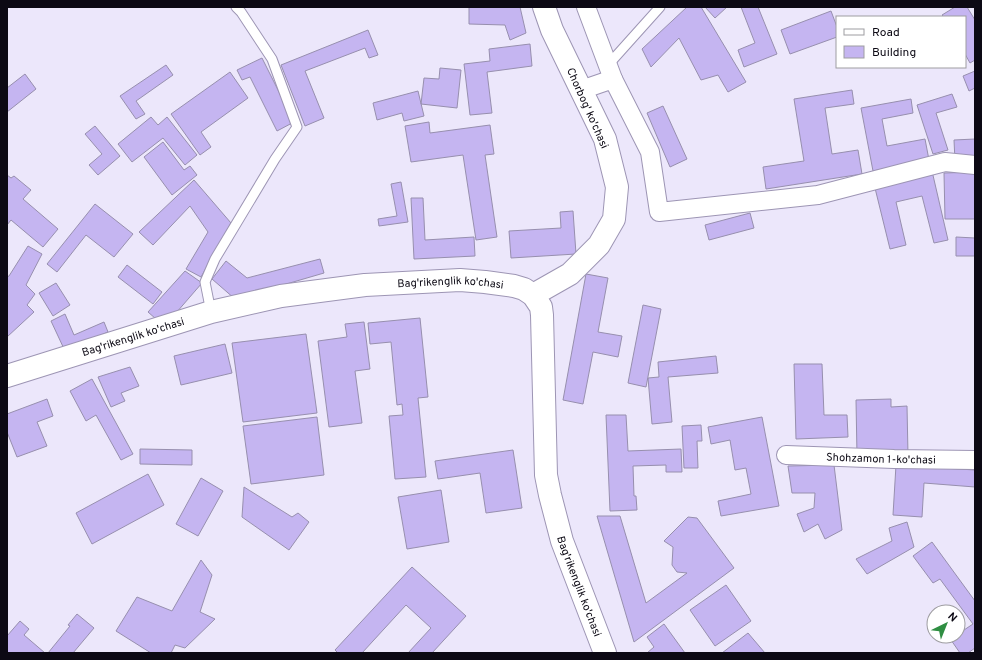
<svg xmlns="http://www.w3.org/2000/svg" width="982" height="660" viewBox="0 0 982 660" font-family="Overpass,sans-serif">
  <rect width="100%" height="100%" fill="#ece7fb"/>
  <path fill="#c5b5f1" stroke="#978fae" d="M469 7H520L526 33 510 40 505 25 469 24Z
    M687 7H701L746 82 728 92 718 75 701 80 679 38 651 67 642 49Z
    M705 7H727L715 18Z
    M741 7H758L777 54 744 67 738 50 755 43Z
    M955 7H967L975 20V60L970 63 965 54V17H944L942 15Z
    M831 11 837 27V37L790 54 781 30Z
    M368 30 378 55 369 58 365 48 305 71 324 118 305 126 281 65Z
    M530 44 532 66 487 72 492 113 470 115 464 64 490 61 489 49Z
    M262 58 294 122 277 131 250 77 242 80 237 70Z
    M166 65 173 75 136 101 145 114 136 119 120 96Z
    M440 68 461 70 457 108 421 104 424 78 439 79Z
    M975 71V88L969 91 963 76Z
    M230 72 248 98 201 132 211 147 200 155 171 114Z
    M25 74 36 89 7 112V88Z
    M852 90 854 104 825 108 832 154 858 150 862 174 766 189 763 167 804 161 794 99Z
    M418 91 424 116 404 121 402 113 377 120 373 103Z
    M952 94 957 107 936 113 948 150 933 154 917 105Z
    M911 99 913 113 882 119 887 146 925 139 929 160 873 171 861 108Z
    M663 106 687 159 670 167 647 113Z
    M151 117 158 125 167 117 197 155 185 165 163 138 132 162 118 144Z
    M429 122 430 133 490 125 494 154 485 155 497 237 476 240 463 155 411 162 405 126Z
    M95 126 120 156 98 175 89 165 102 154 85 134Z
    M975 139V160L955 161 954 140Z
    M163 142 184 170 190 166 197 175 172 195 144 157Z
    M932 171 948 240 934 243 922 196 896 202 906 245 890 249 874 184Z
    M975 172V219H945L944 173Z
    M7 175 11 178 14 176 31 190 23 199 58 229 43 247 11 220 7 225Z
    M194 180 231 223 201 277 186 269 208 232 190 206 153 245 139 232Z
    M401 182 408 222 379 226 378 219 397 216 391 184Z
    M411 198H423L425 240 474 237 475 256 414 259Z
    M95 204 133 234 114 257 86 235 57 272 47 264Z
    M573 211 576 254 511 258 509 231 561 228 560 212Z
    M750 213 754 228 709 240 705 225Z
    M956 237 975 238V256H956Z
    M28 246 42 254 26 285 35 294 27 305 34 312 7 337V277L9 276Z
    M320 259 324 273 235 299 212 279 226 261 247 278Z
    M127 265 162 292 153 304 118 277Z
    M185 271 202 283 176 313 156 319 148 312Z
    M586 274 608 278 598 332 622 336 618 357 593 352 583 404 563 400Z
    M56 283 70 305 53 316 39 293Z
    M643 305 661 309 646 387 628 383Z
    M65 314 74 335 104 322 108 332 65 351 51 321Z
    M420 318 428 397 418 398 426 477 395 479 389 416 403 415 402 404 397 405 391 342 370 344 368 323Z
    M364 322 370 369 355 371 362 423 329 427 318 341 347 337 345 324Z
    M306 334 317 413 243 422 232 343Z
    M225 344 232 373 181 385 174 356Z
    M716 356 718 373 668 377 672 422 652 424 648 378 659 377 658 362Z
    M794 364H822L824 415H847L848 437 796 439Z
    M130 367 139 386 121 393 125 401 111 407 98 377Z
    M92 379 133 454 121 460 96 415 86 421 70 391Z
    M47 399 53 416 37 422 47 446 17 457 7 432V414Z
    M891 399V407L907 406 908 455 857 456 856 400Z
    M606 415H626L628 451 681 449 682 472H666V465L633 466 634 496H636L637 510 610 511Z
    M317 417 324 475 251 484 243 426Z
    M762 417 779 506 721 516 718 501 751 494 746 468 735 470 730 440 711 444 708 427Z
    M701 425 702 441H697L698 468H684L682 426Z
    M140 449 192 450V465L140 464Z
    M513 450 522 508 486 513 480 473 438 479 435 461Z
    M834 465 842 530 825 539 818 524 804 532 797 514 814 508 815 493H792L788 466Z
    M896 465 975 470V487L924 483 922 517 893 515Z
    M148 474 164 505 92 544 76 513Z
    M201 478 223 491 198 536 176 524Z
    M244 487 292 517 298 513 309 522 289 550 242 517Z
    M441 490 449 542 407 549 398 497Z
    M597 516H620L646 603 687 573 677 572 672 565 673 547 664 541 688 517 697 518 734 568 634 642Z
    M907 522 914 547 867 574 856 559 892 541 889 528Z
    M932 542 975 601V648L968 653H960L951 640 956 636H958V634L973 624 940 579 933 583 913 556Z
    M201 560 212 575 200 612 215 619 185 648 175 645 171 653H151L116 631 137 597 172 611Z
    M412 567 466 616 432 653H408L431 628 406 605 362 653H338L335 650Z
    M726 585 751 621 715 646 690 610Z
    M77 614 94 628 73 653H48L70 626 68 625Z
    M20 621 29 629 24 635 45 653H7V636Z
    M664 624 685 653H647L654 647 647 637Z
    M748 633 765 653H722Z"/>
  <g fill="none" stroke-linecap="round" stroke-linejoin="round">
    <defs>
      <path id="lane" d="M608 65 660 7
        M211 312 205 282 215 259 275 159 297 127 272 59 241 12 236 7"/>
      <g id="street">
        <path d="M586 7 613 79"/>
        <path d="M581 90 613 79 650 152 659 212 818 195 945 162 975 165"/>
        <path id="s1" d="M786 455 894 459 975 460"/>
      </g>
      <g id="secondary">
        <path d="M533 295 570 274 599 245 614 219 617 187 605 139 552 30 544 7"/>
        <path id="s2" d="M7 376 211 312 281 296 365 285 460 280 485 282 514 286 524 289 533 295 541 307 542 315 546 475 550 495 562 541 605 653"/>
      </g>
    </defs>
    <use href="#lane" stroke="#9d95b4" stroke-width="11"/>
    <use href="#street" stroke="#9d95b4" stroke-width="20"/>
    <use href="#secondary" stroke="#9d95b4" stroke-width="24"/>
    <use href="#lane" stroke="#fff" stroke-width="9"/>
    <use href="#street" stroke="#fff" stroke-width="18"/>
    <use href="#secondary" stroke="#fff" stroke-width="22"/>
  </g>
  <g text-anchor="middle" stroke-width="3" stroke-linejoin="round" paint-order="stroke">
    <g font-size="11" fill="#0c0914" stroke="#fff">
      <text transform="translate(588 108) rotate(66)" y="4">Chorbog' ko'chasi</text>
      <text dy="4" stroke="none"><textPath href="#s2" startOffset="456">Bag'rikenglik ko'chasi</textPath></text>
      <text dy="4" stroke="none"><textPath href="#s2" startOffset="132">Bag'rikenglik ko'chasi</textPath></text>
      <text dy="4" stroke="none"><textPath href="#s1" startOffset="95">Shohzamon 1-ko'chasi</textPath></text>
      <text dy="4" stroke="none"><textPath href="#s2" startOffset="840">Bag'rikenglik ko'chasi</textPath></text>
    </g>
  </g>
  <rect width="982" height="660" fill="none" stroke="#0c0914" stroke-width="16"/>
  <rect x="836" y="16" width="130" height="52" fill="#ffffff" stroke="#9e9da1"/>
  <rect x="844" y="29" width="20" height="6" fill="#ffffff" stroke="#9e9da1"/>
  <text x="872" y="36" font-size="12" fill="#0c0914">Road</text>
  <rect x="844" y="46" width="20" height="12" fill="#c5b5f1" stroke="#9e9da1"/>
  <text x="872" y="56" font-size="12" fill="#0c0914">Building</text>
  <g transform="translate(946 624) rotate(43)"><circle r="19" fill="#ffffff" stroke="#9e9da1"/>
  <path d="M0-3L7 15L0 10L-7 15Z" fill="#2f8e42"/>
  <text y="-6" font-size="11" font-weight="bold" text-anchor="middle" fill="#0c0914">N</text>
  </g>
</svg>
